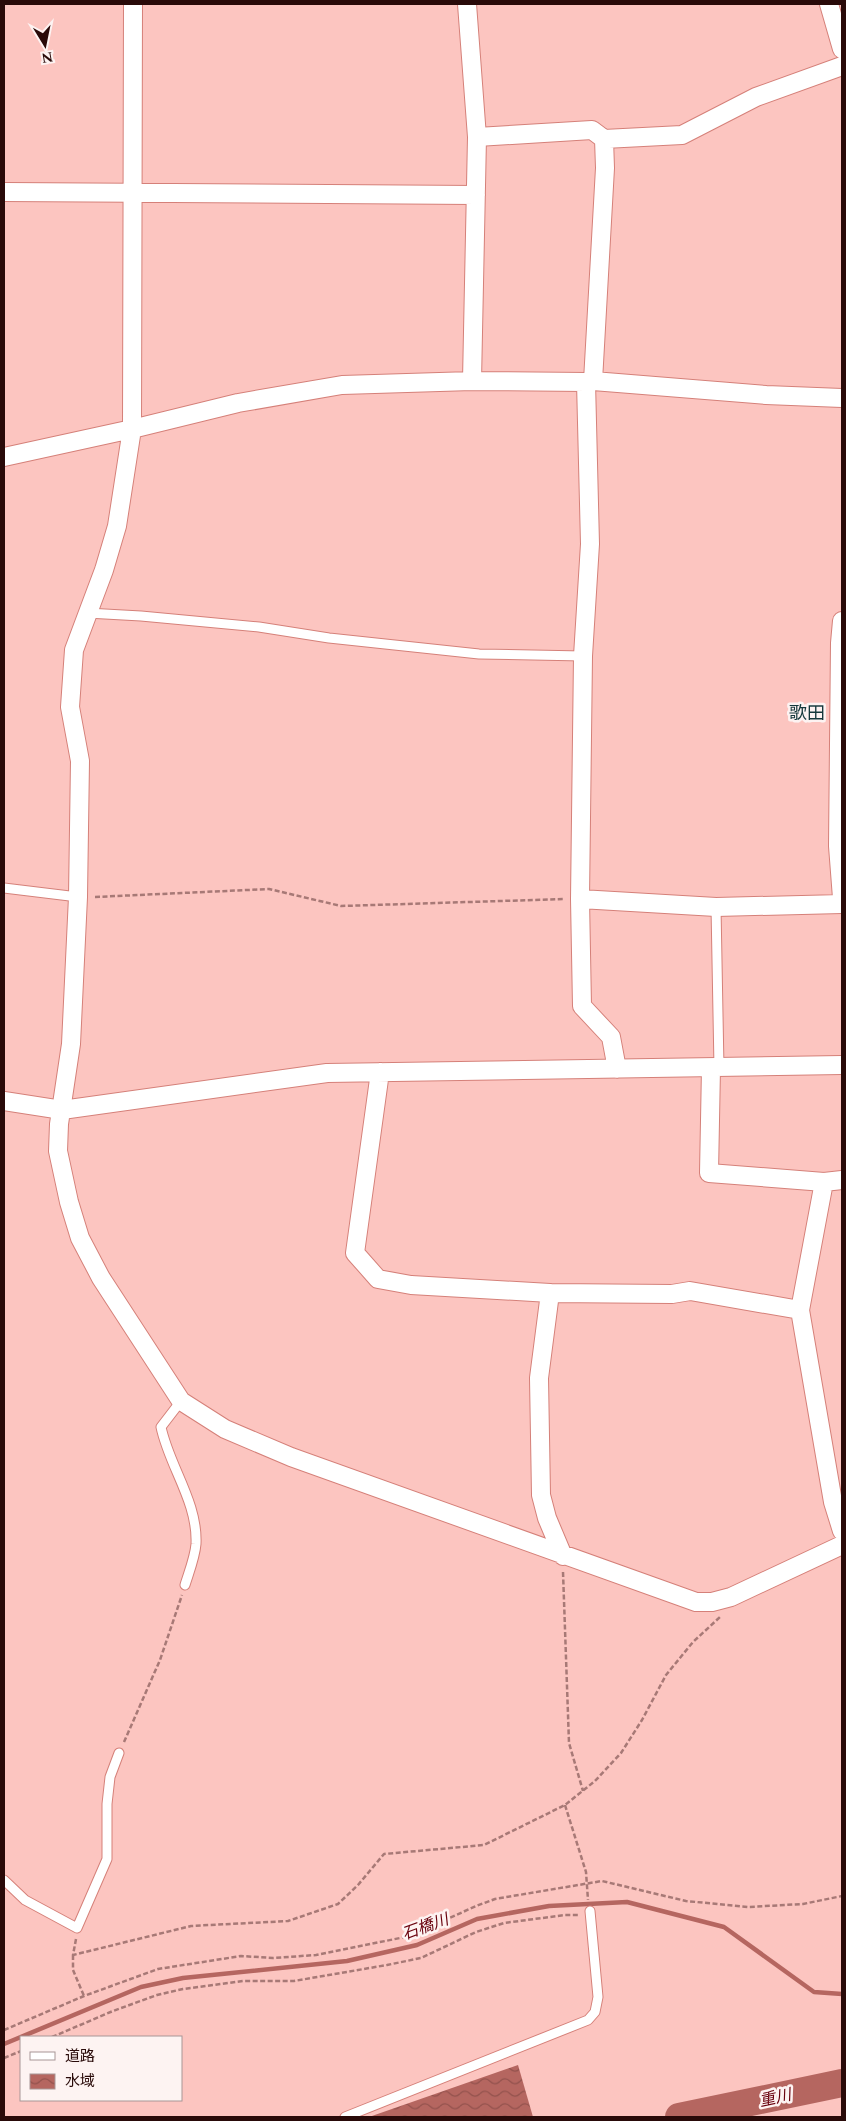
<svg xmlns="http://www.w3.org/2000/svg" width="846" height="2121" viewBox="0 0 846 2121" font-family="Spectral,'Noto Sans JP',serif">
  <defs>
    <pattern id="water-waves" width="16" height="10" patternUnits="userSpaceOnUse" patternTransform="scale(1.25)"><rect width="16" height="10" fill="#b56660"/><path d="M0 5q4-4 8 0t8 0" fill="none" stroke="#93524d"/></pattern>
  </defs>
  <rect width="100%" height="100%" fill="#fcc5c0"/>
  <path fill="url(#water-waves)" d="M518 2065 533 2117H369Z"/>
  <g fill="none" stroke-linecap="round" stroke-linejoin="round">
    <path stroke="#b56660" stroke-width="4.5" d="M4 2044 141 1987 183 1978 347 1961 417 1945 477 1919 549 1906 627 1902 724 1927 814 1992 842 1994"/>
    <path stroke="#b56660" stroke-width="28" d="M679 2117 842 2083"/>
    <defs>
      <path id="lane" d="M87 613 141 616 259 627 329 638 479 654 583 656
        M4 888 78 897
        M716 907 719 1068
        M181 1401 161 1427C169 1466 198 1502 196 1544 195 1557 189 1572 185 1585
        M4 1880 25 1900 77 1928 107 1859V1804L110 1777 119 1753
        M345 2117 588 2020 595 2012 598 1997 590 1911"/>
      <path id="street" d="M133 4 132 429 117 526 104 570 74 650 70 707 80 761 78 897 71 1044 59 1124 58 1151 69 1202 80 1238 101 1278 181 1401 225 1429 291 1457 696 1602H712L731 1597 842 1545
        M467 4 477 137 472 381
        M829 4 842 49
        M477 137 592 130 604 139 682 135 756 97 842 66
        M4 192 476 195
        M593 381 605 168 604 139
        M4 457 132 429 238 403 342 385 472 381 586 382
        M842 621 840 643 838 846 842 898
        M580 899 716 907 842 904
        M711 1068 709 1173 824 1182 842 1180
        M617 1069 611 1037 582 1006 580 899 583 656 590 544 586 382 593 381 766 395 842 398
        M380 1072 355 1253 378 1279 411 1285 550 1293 672 1294 690 1291 800 1310
        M4 1101 62 1110 327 1073 842 1065
        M824 1182 800 1310 833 1502 842 1531
        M550 1293 539 1378 541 1495 547 1518 563 1556"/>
    </defs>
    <use href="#lane" stroke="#d58079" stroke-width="11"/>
    <use href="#street" stroke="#d58079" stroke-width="20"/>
    <path stroke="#a77976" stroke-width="2.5" stroke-dasharray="5 2.5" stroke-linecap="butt" d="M95 897 269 889 341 906 565 899
      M563 1572 569 1743 583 1791
      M124 1742 160 1660 182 1595
      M565 1805 586 1872 588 1900
      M76 1939 73 1955 191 1926 288 1921 338 1904 358 1885 384 1854 484 1845 565 1805 595 1781 621 1753 642 1720 666 1675 693 1642 720 1617
      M73 1955V1970L84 1996
      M4 2030 84 1996 158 1969 241 1956 273 1958 316 1955 410 1936 476 1906 495 1899 602 1881 686 1901 748 1907 803 1904 842 1896
      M52 2037 113 2011 157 1995 183 1989 243 1981H294L387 1965 421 1958 476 1932 504 1923 565 1915H578
      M4 2058 21 2051"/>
    <use href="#lane" stroke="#fff" stroke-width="9"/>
    <use href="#street" stroke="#fff" stroke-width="18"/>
  </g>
  <g text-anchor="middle" stroke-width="5" stroke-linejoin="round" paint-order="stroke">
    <g font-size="16" font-style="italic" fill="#69010d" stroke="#fdf3f2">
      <text transform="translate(425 1926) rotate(-20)" y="6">石橋川</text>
      <text transform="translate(775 2097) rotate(-12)" y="6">重川</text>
    </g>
    <g font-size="18" fill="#16383c" stroke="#fdf3f2">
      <text x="807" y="719">歌田</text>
    </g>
  </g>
  <rect width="846" height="2121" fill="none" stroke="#290a09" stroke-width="10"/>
  <rect x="20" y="2036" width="162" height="65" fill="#fdf3f2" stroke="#a89695"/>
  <rect x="30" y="2052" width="25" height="8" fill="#ffffff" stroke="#a89695"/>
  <text x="65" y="2061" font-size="15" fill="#290a09">道路</text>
  <rect x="30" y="2074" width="25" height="15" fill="url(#water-waves)" stroke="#a89695"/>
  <text x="65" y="2086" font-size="15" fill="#290a09">水域</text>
  <g transform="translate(45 45) rotate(170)" stroke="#fdf3f2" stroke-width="4" paint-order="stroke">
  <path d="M0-4L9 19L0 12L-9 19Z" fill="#290a09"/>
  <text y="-8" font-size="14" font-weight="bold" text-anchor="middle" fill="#290a09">N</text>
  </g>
</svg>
